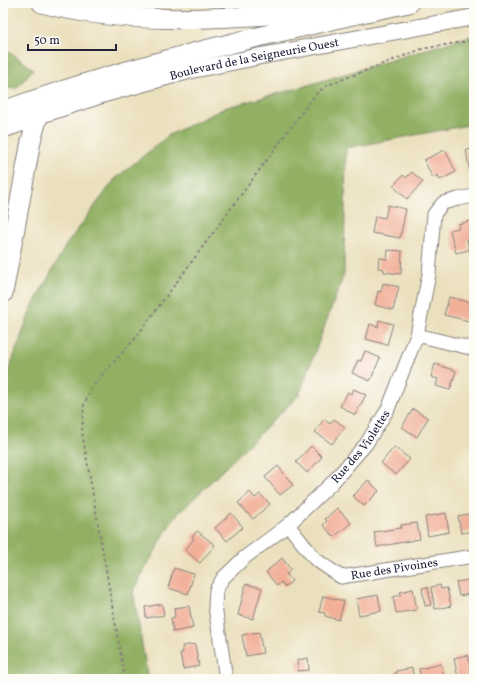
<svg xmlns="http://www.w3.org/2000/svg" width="477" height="682" viewBox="0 0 477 682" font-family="Vollkorn,serif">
  <rect width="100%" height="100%" fill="#fdfcf7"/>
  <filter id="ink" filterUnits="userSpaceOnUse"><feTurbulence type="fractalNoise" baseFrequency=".025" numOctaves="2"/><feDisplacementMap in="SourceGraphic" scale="8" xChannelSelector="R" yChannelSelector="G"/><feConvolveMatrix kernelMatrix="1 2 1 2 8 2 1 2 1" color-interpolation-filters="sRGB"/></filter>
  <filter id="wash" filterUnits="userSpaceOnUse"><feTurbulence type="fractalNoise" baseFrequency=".012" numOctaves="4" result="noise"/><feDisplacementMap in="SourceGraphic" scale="16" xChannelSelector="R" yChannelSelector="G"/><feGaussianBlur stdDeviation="0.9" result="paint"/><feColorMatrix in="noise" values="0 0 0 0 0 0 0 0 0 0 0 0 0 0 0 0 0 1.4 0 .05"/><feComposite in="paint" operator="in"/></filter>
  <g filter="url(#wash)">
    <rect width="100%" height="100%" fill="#ebe0bd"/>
    <path fill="#91b063" stroke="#5a694f" d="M474 35V124L346 148 344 274 299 395 173 519 133 591 148 679H3V386L31 309 66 245 115 179 169 135 227 107 295 89Z
      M3 47 33 69 17 88 3 89Z"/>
    <g id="blocks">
      <path fill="#f2af98" d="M474 149V172L470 173 466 150Z
        M445 150 456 172 440 180 438 175 433 178 424 160Z
        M412 172 423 182 407 199 393 186 403 175 406 178Z
        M388 205 406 209 400 238 372 233 375 216 385 218Z
        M474 220V239L467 240 469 250 456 253 450 230 459 228 458 224Z
        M388 250 402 251 401 274 384 272V269L378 268 379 258 387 259Z
        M383 283 399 287 393 310 375 305 378 291 381 292Z
        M449 297 473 303 469 321 444 315Z
        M379 320 393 324 387 345 366 339 370 324 378 327Z
        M365 351 380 358 370 381 352 373 358 360 361 361Z
        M435 364 456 371 450 390 436 386 438 379 431 377Z
        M354 389 366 395 355 415 340 406 348 392 351 394Z
        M413 409 428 418 417 437 402 427Z
        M324 419 330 424 334 419 345 427 332 444 315 432Z
        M311 446 322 457 307 473 296 462Z
        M394 447 410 459 396 475 381 463Z
        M278 466 293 485 280 495 265 477Z
        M368 480 379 491 364 506 353 496Z
        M250 492 255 498 260 494 270 504 253 519 238 503Z
        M337 508 351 523 334 537 323 525 327 521 325 519Z
        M231 513 243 527 227 541 215 528Z
        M446 513 449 532 428 536 425 517Z
        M474 513V531L461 533 458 516Z
        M417 523 420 539 377 547 374 532 401 528V525Z
        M197 531 215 545 200 563 185 550 194 539 192 537Z
        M282 558 291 570 286 574 292 581 285 587 281 582 277 586 266 572Z
        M174 568 194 574 188 594 168 588Z
        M474 579V598H471L470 594 459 596 456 582Z
        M246 584 262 588 253 619 238 615Z
        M440 585 441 589 447 588 451 606 435 609 431 587Z
        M428 587 431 605 425 606 422 588Z
        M413 589 417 610 396 613 393 597 401 595 400 592Z
        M378 595 381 611 359 615 356 599Z
        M323 596 344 601 339 620 325 616V613L319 612Z
        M162 604 164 615 146 618 145 607Z
        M189 606 193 628 173 632 171 618 175 617 174 608Z
        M259 632 263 653 246 656 242 635Z
        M195 644 199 666 183 669 180 653H183L182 646Z
        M468 655 472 676 458 678 454 658Z
        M308 658 309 670 298 671 297 660Z
        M441 664 445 679H421L419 669Z
        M412 668 414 679H387L386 676 396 674V671Z
        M366 675 367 679H352V676Z"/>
    </g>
  </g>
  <g filter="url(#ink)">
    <use href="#blocks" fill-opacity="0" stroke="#86817c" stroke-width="1"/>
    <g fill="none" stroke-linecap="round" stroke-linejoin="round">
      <defs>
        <g id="minor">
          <path d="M417 335 474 349"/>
          <path id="s1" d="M288 525 315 559 341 577 474 556"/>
          <path id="s2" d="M226 679 215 606 216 590 223 578 244 558 288 525 332 483 366 444 388 409 417 335 429 274 434 214 443 203 458 199 474 196"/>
        </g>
        <g id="major">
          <path id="s3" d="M38 116 108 93 192 70 261 56 474 17"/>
        </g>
        <path id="highway" d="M42 3C133 28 236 17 329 11
          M3 111C96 77 191 52 288 30 328 21 368 11 409 3
          M3 128 38 116
          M3 293 31 141 38 116"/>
      </defs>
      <use href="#minor" stroke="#86817c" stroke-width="15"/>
      <use href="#major" stroke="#86817c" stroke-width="18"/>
      <use href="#highway" stroke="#86817c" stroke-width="21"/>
      <path stroke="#86817c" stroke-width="2" stroke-dasharray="3 3" stroke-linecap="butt" d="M125 679 82 432 84 405 90 391 99 378 134 340 308 104 318 92 328 85 422 49 474 40"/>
      <use href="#minor" stroke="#fff" stroke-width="13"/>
      <use href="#major" stroke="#fff" stroke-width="16"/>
      <use href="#highway" stroke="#fff" stroke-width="19"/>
    </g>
  </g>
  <g text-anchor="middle" stroke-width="4" stroke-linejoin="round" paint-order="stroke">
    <g font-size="12" fill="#22223b" stroke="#fdfcf7">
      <text dy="4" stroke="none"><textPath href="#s3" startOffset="224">Boulevard de la Seigneurie Ouest</textPath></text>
      <text dy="4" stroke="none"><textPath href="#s2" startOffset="295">Rue des Violettes</textPath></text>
      <text dy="4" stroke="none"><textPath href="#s1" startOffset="129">Rue des Pivoines</textPath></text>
    </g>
  </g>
  <rect width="477" height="682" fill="none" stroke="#fdfcf7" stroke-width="16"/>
  <path d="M28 44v6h88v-6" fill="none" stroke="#22223b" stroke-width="2"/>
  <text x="34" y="44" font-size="12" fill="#22223b" stroke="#fdfcf7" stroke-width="3" paint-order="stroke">50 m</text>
</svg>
